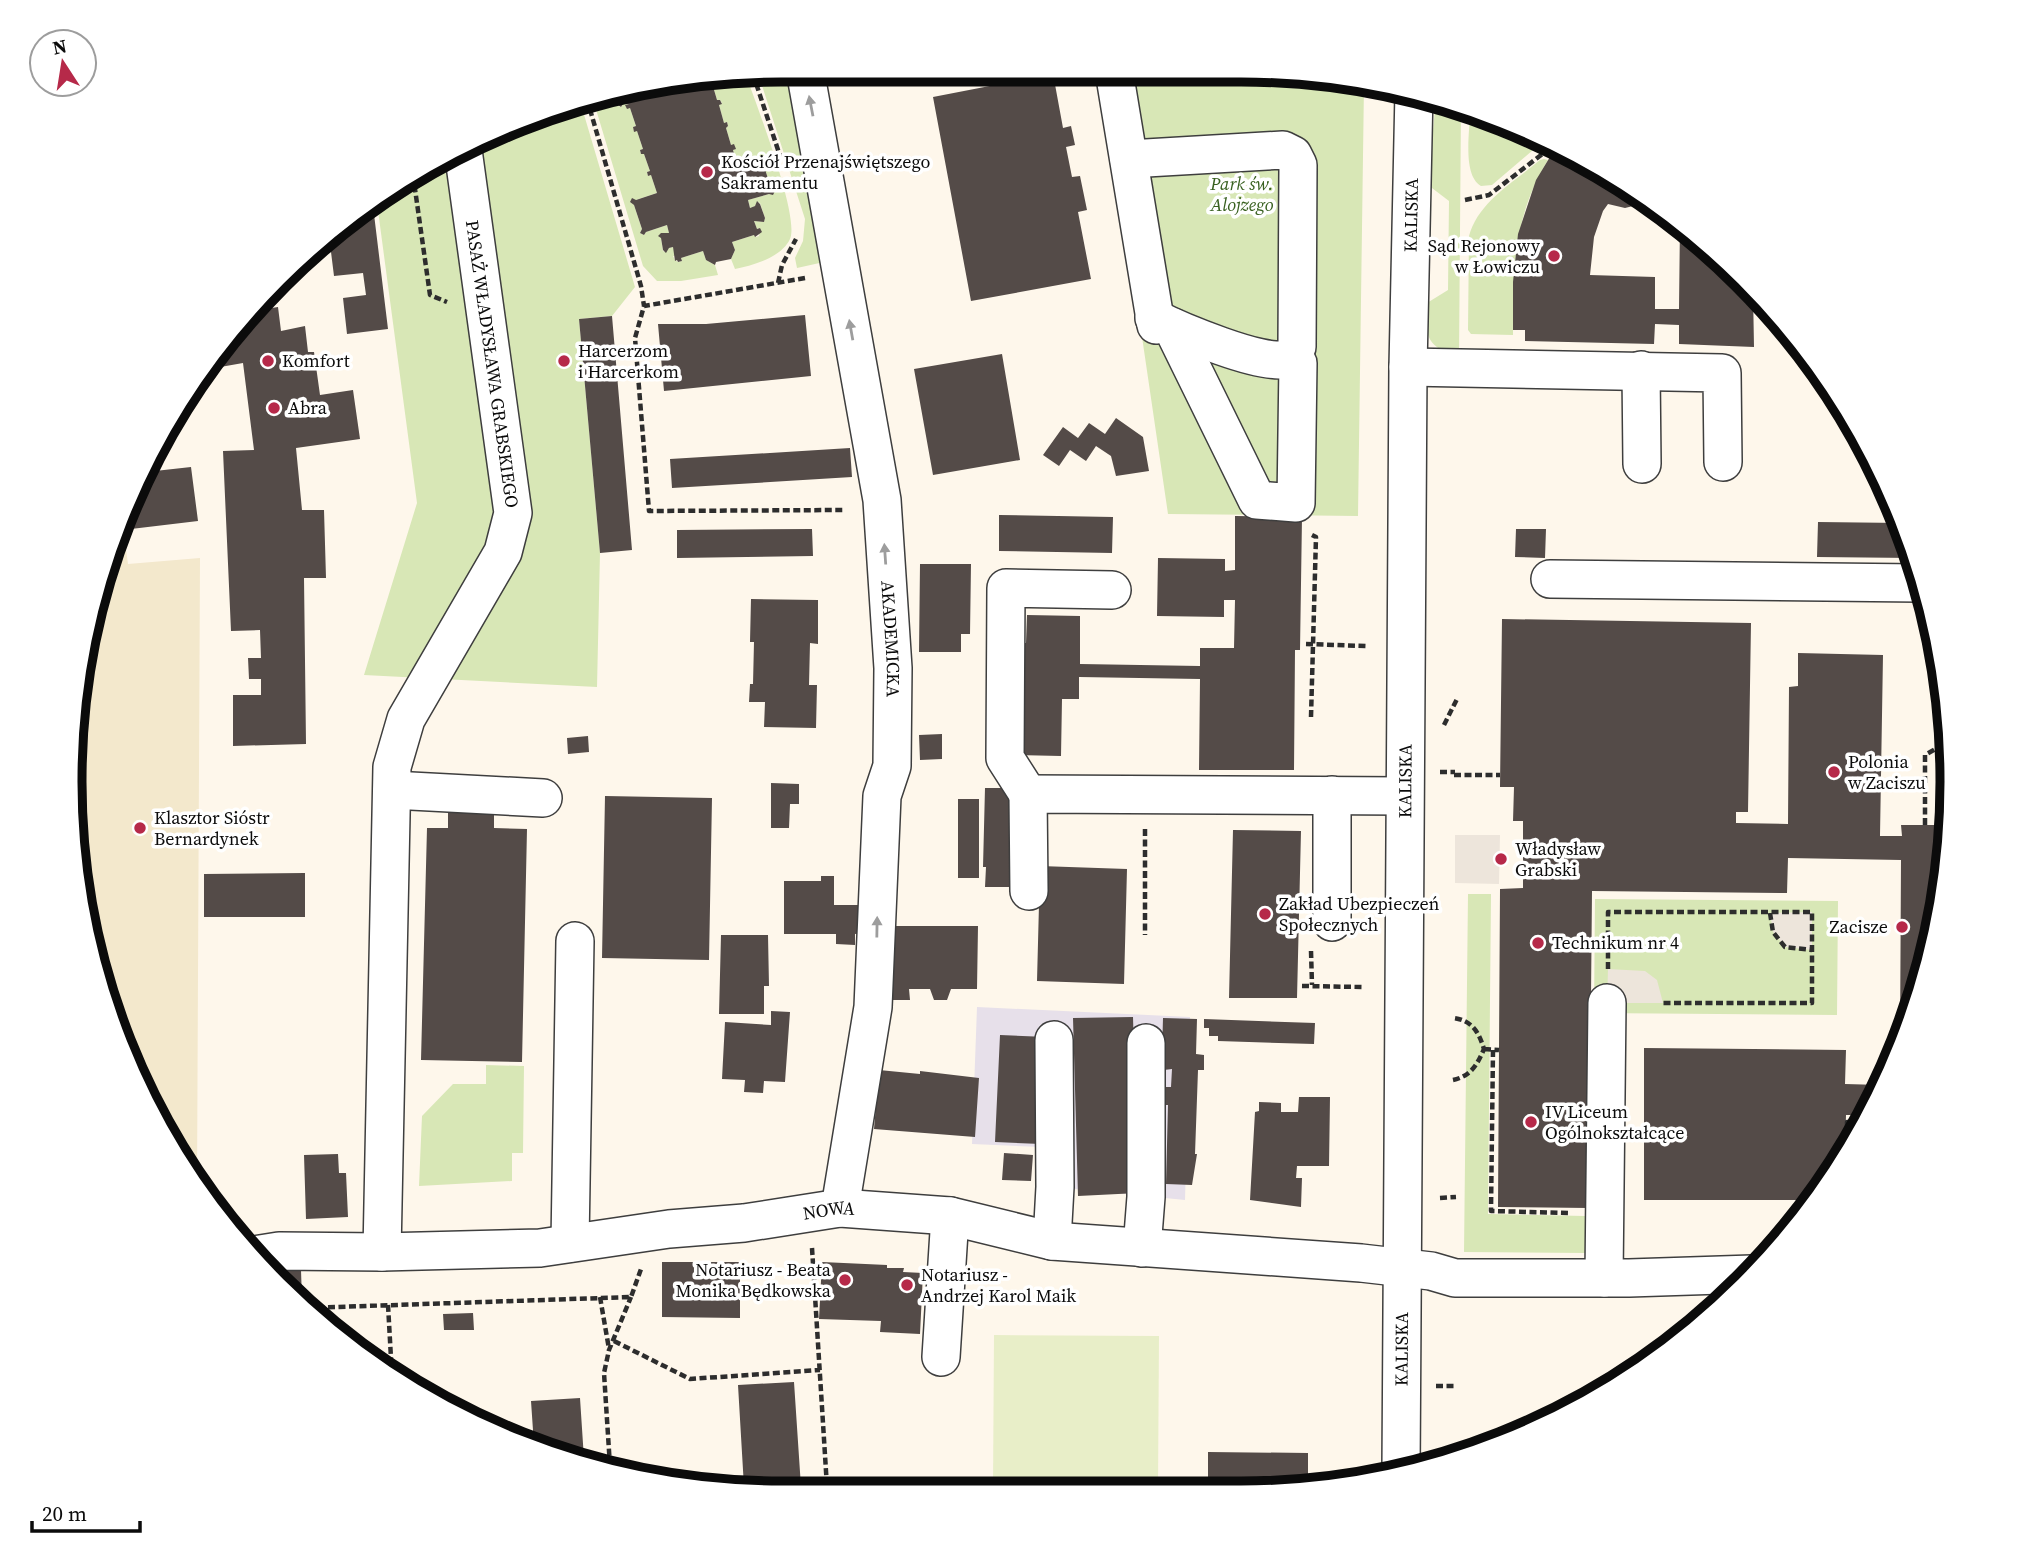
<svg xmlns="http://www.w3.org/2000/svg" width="2022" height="1563" viewBox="0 0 2022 1563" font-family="'Source Serif 4',serif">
  <rect width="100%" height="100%" fill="#fef7eb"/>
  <path fill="#e7e0ea" d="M977 1007 1190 1017 1185 1200 1055 1187 1042 1147 972 1144Z"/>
  <path fill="#f3e8cc" d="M123 528 128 564 200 558 197 1186 190 1176 124 1054 94 966 70 782 94 598Z"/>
  <path fill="#d8e7b6" d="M789 70 824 262 797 268 795 258 803 241 805 219 758 73Z
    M1103 71 1287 72 1364 84 1358 516 1168 514Z
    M746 75C756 104 800 217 790 239 781 258 753 265 735 269L731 259 735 250 732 242 754 235 756 237 759 236 760 228 757 229 754 221 764 222 765 218 760 203 757 202 755 206 750 208 748 200 769 194 771 188 763 163 764 159 761 157 759 161 738 168 733 150 735 149 734 145H731L726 128 728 126 727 122 724 123 719 105 722 103 720 100H717L712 83 715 82 714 79Z
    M616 92 618 106 621 107 623 104H629L626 105 630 108 636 126 633 127 634 131H637L643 149 640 150 641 154H644L650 171 647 172 648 176 651 175 657 193 630 202 634 205 642 229 640 233 644 235 646 232 667 225 669 233 661 238 663 251 666 252 669 248 673 247 676 256H673L675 260 678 262 682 261 681 258 703 251 706 260 715 265 718 275 681 281H657L643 266 592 96Z
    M1436 98 1461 108 1459 357C1424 346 1426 336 1427 303L1448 290 1449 201 1428 185Z
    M580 101 635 287 612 316 579 319 600 553 597 687 364 675 417 503 377 203 425 166Z
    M1470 111 1541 138 1540 144 1492 185 1481 186C1462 175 1470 131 1470 111Z
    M1544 159 1548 160C1513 217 1513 270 1513 335L1471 334 1468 330 1469 236C1478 202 1514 182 1540 160Z
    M1468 894H1491L1488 1214 1585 1216V1253L1464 1252Z
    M1595 899 1838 901 1837 1015 1594 1013Z
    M486 1065 524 1066 523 1153H512V1181L419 1186 422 1116 453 1084H486Z"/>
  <path fill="#e8eec8" d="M994 1335 1159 1336 1158 1487H993Z"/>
  <path fill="#ede5db" d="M1455 835H1500L1499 884 1455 883Z
    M1812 912V950L1785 947 1773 932 1770 913Z
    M1608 969 1645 971 1657 980 1663 1003H1607Z"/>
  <path fill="#544b48" d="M714 79 715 82 712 83 717 100H720L722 104 719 105 724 123 727 122 728 126 726 128 731 145 734 144 736 149 733 150 738 168 759 161 760 157 765 159 763 163 771 188 775 191 773 195 769 194 748 200 750 208 755 206 757 201 760 204 765 218 764 222 754 221 757 229 760 228 762 232 755 237 754 235 732 242 735 250 731 259 716 262 715 265 706 260 703 251 681 258 682 261 678 262 677 260 675 261 673 247 669 248 666 253 663 250 661 238 658 236 661 233H669L667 225 646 232 644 235 640 233 642 229 634 205 630 202 632 198 636 200 657 193 651 175 648 176 647 172 650 171 644 154H641L640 150 643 149 637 131 634 132 633 127 636 126 630 108 627 109 625 105 629 104H623L621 107 618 105 616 92Z
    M1054 79 1063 128 1071 126 1075 145 1066 147 1072 177 1080 176 1087 210 1078 212 1091 279 971 301 933 97 1020 80 1021 86Z
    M1553 143 1644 198 1637 205 1625 208 1608 204 1603 211 1594 237 1590 275 1655 277V309H1679L1680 223 1753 292 1754 347 1679 344V325L1655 324 1654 344 1525 341V330H1513V282L1518 234 1536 180 1556 147Z
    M373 206 388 329 347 334 343 298 366 295 363 273 334 276 331 252 309 255Z
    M278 307 281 331 305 326 308 352H314L320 395 353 390 360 439 296 448 302 510H324L326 578H304L306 744 233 746V695H261V679H249L248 658H261L260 630 231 631 223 451 254 450 243 363 209 369 253 311Z
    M805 315 811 376 664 391 658 324H706Z
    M612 316 632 550 600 553 579 319Z
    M1002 354 1020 460 933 475 914 369Z
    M1116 418 1143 437 1149 471 1116 476 1111 456 1096 446 1086 461 1070 450 1059 466 1043 455 1063 427 1078 438 1089 423 1105 434Z
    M850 448 852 477 672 488 670 459Z
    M191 467 198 521 131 529 129 513 146 472Z
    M999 515 1113 517 1112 553 999 551Z
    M1235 516 1302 517 1300 650H1295L1294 770H1199L1200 679 1079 677V699H1062L1061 756 1012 755 1014 643H1026L1027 615 1080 616V664L1200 666V648H1234L1235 600H1224V617L1157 616 1158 558 1225 559V571L1235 570Z
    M1818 522 1902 523 1913 558 1817 557Z
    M812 529 813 556 677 558V530Z
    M1516 529H1546L1545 558 1515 557Z
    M920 564H971L970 634H961V652H919Z
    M751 599 818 600V644L810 643 809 685H817L816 728 764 727 765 702H749L750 684H753L754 642H750Z
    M1502 619 1751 623 1748 812H1736V823L1788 824 1789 687 1798 686V653L1883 655 1880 836H1902L1901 825H1948L1938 921 1900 1047 1901 860 1788 858 1787 893 1592 891 1589 1208 1498 1207 1500 889 1523 888V821H1513L1514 787H1500Z
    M942 734V759L920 760 919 735Z
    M588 736 589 752 568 754 567 738Z
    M771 783 799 784V804H790L789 828H771Z
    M985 788H1015L1014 867H1010V887H985L986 867H983Z
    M605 796 712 798 709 960 602 958Z
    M958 799H979V878H958Z
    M448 812 494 813V828L527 829 522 1062 421 1060 427 828H448Z
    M1233 830 1301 831 1297 998H1229Z
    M1040 866 1127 869 1124 984 1037 981Z
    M305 873V917H204V874Z
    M821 876H834V905H865L864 933 855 934V945L836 944V934H784V881H821Z
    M886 926H978L977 989H951L947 1000H934L930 989H909L910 1000H893V988L885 989Z
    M721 935H768L769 986H764V1014H719Z
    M771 1011 790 1012 785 1082 764 1081 763 1093 744 1092 745 1080 722 1079 725 1022 771 1025Z
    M1133 1017 1138 1193 1078 1196 1073 1018Z
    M1163 1018 1197 1019 1196 1054 1204 1055V1070H1198L1195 1154H1197L1192 1185 1166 1184 1168 1105H1165L1166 1087H1171L1172 1069 1164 1070 1162 1054Z
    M1204 1019 1315 1023 1314 1044 1218 1041V1036H1209V1028H1204Z
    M1000 1035 1047 1037 1041 1144 995 1142Z
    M1644 1048 1846 1050 1845 1084 1881 1085 1865 1115H1846L1845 1152 1832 1177 1813 1200H1644Z
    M879 1070 920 1074V1071L979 1078 975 1137 874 1129Z
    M1299 1097H1330L1329 1166H1297L1296 1178H1302L1301 1207 1250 1200 1255 1112 1259 1111V1102L1281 1103V1112H1298Z
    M1004 1153 1033 1155 1031 1181 1002 1180Z
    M338 1154 339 1173H346L348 1217 306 1219 304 1155Z
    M662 1262H740V1318L662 1317Z
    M822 1262 887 1265V1268H904L903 1272 923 1273 920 1334 880 1332 881 1321 819 1319Z
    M301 1270 302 1300H297L279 1285 272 1276 271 1272Z
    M473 1313 474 1330H444L443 1314Z
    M794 1382 801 1487H744L738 1385Z
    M580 1398 584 1459 534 1445 531 1401Z
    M1208 1452 1308 1453V1487H1208Z"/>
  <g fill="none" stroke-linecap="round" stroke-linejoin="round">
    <defs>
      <g id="minor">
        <path id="s1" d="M805 70 882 500 893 668 892 766 882 796 873 1007 840 1208"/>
        <path d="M1114 71 1156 325"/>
        <path d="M1129 159 1283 150 1293 155 1298 165 1297 347C1294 353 1293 357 1286 359 1265 367 1177 330 1154 318"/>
        <path d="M1172 327 1257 500 1296 503 1298 363 1293 355"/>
        <path d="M1408 367 1722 373 1723 462"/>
        <path d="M1641 370 1642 464"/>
        <path d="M1550 579 1920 583"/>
        <path d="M392 790 543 798"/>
        <path d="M1028 794 1005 758 1006 588 1112 590"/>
        <path d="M1332 795V922"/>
        <path d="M1029 891 1028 794 1404 796"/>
        <path d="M1052 1241 1055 1187 1054 1040"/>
        <path d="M570 1243 575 941"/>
        <path d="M1142 1248 1146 1197V1043"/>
        <path d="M382 1252 392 767 406 719 503 552 513 513 463 150"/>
        <path id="s2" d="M254 1255 279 1251 382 1252 540 1248 669 1229 744 1223 840 1208 950 1216 1052 1241 1361 1263 1431 1271 1455 1278H1629L1752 1274"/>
        <path d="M1604 1278 1607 1003"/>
        <path d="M941 1357 950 1216"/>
        <path id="s3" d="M1401 1471 1408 367 1414 92"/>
      </g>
    </defs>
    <use href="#minor" stroke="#3e3e3e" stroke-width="40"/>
    <path stroke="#2d2d2d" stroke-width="4.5" stroke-dasharray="7 3.5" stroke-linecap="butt" d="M753 74 781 159
      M587 99 641 286 644 306
      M413 175 430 295 447 302
      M1465 200 1489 195 1545 152V140
      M805 278 644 306 635 338 649 511 845 510
      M778 283 782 265 796 239
      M1306 644 1366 646
      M1311 717 1316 537 1312 535
      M1444 725 1457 699
      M1440 772H1455
      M1454 775H1500
      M1948 823 1949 751
      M1925 825V755L1948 742
      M1145 829V935
      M1770 913 1773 932 1785 947 1812 950
      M1311 951 1312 985
      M1608 969V912H1812V1003H1663
      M1302 986 1362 987
      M1484 1049 1499 1050
      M1493 1050 1491 1211 1570 1213
      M1453 1080C1471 1076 1477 1065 1484 1049 1479 1033 1473 1021 1454 1018
      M1855 1115V1134
      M1847 1148V1122L1855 1123
      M1440 1198 1456 1197
      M812 1248 827 1487
      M600 1297 609 1349
      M388 1305 392 1376
      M307 1308 631 1297 641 1269
      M614 1341 690 1379 820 1370
      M1436 1386H1456
      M610 1466 604 1373 609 1350 631 1297"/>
    <use href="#minor" stroke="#fff" stroke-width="37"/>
  </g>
  <defs><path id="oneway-solid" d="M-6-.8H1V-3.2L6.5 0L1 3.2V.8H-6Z" transform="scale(1.75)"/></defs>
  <g fill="#9d9d9d">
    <use href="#oneway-solid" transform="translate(811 106) rotate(-101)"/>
    <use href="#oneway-solid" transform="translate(851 330) rotate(-100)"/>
    <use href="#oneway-solid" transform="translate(885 554) rotate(-94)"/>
    <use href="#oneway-solid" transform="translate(877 927) rotate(-89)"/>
  </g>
  <g fill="#b62949" stroke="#fff" stroke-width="2.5">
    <circle cx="707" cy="172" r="7"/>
    <circle cx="1554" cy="256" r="7"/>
    <circle cx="268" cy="361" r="7"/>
    <circle cx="564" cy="361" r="7"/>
    <circle cx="274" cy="408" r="7"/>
    <circle cx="1834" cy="772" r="7"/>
    <circle cx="140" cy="828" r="7"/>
    <circle cx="1501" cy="859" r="7"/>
    <circle cx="1265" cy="914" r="7"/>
    <circle cx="1902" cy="927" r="7"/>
    <circle cx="1538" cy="943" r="7"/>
    <circle cx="1531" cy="1122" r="7"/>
    <circle cx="845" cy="1280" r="7"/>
    <circle cx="907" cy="1285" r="7"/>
  </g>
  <g text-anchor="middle" stroke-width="7" stroke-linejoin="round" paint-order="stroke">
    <g font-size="18" fill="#0b0b0b" stroke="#fff" text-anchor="start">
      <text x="721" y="168">Kościół Przenajświętszego<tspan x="721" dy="21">Sakramentu</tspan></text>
      <text x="1540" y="252" text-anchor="end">Sąd Rejonowy<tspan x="1540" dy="21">w Łowiczu</tspan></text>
      <text x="578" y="357">Harcerzom<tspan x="578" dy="21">i Harcerkom</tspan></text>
      <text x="282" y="367">Komfort</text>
      <text x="288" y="414">Abra</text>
      <text x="1848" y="768">Polonia<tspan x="1848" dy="21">w Zaciszu</tspan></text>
      <text x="154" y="824">Klasztor Sióstr<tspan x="154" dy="21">Bernardynek</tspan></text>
      <text x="1515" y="855">Władysław<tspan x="1515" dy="21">Grabski</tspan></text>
      <text x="1279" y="910">Zakład Ubezpieczeń<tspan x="1279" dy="21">Społecznych</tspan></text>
      <text x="1888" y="933" text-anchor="end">Zacisze</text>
      <text x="1552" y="949">Technikum nr 4</text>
      <text x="1545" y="1118">IV Liceum<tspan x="1545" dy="21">Ogólnokształcące</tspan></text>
      <text x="831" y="1276" text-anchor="end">Notariusz - Beata<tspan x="831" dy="21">Monika Będkowska</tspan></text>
      <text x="921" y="1281">Notariusz -<tspan x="921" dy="21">Andrzej Karol Maik</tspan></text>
    </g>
    <g font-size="18" font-style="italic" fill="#38601f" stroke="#fff">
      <text x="1242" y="190">Park św.<tspan x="1242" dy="21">Alojzego</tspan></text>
    </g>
    <g font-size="18" fill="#0b0b0b" stroke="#fff">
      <text dy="6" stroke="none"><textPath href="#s3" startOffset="1256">KALISKA</textPath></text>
      <text transform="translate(492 364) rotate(82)" y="6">PASAŻ WŁADYSŁAWA GRABSKIEGO</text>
      <text dy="6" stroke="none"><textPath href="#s1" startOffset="576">AKADEMICKA</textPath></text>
      <text dy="6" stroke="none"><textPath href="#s3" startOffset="690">KALISKA</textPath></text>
      <text dy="6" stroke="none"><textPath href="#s2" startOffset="578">NOWA</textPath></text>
      <text dy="6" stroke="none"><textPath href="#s3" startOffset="122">KALISKA</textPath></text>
    </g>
  </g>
  <path d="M0 0H2022V1563H0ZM781 82H1241A699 699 0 0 1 1940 781V782A699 699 0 0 1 1241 1481H781A699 699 0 0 1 82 782V781A699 699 0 0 1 781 82Z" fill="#fff" fill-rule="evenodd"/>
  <path fill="none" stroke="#0b0b0b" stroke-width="9" d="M781 82H1241A699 699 0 0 1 1940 781V782A699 699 0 0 1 1241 1481H781A699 699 0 0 1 82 782V781A699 699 0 0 1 781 82Z"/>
  <g transform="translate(63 63) rotate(348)"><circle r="33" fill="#ffffff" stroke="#9d9d9d" stroke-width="2"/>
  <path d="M0-5L12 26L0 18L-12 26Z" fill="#b62949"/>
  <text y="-10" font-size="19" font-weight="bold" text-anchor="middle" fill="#0b0b0b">N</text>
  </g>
  <path d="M32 1521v10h108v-10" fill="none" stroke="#0b0b0b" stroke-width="3.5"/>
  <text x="42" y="1521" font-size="21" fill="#0b0b0b" stroke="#ffffff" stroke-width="5" paint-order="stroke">20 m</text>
</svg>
